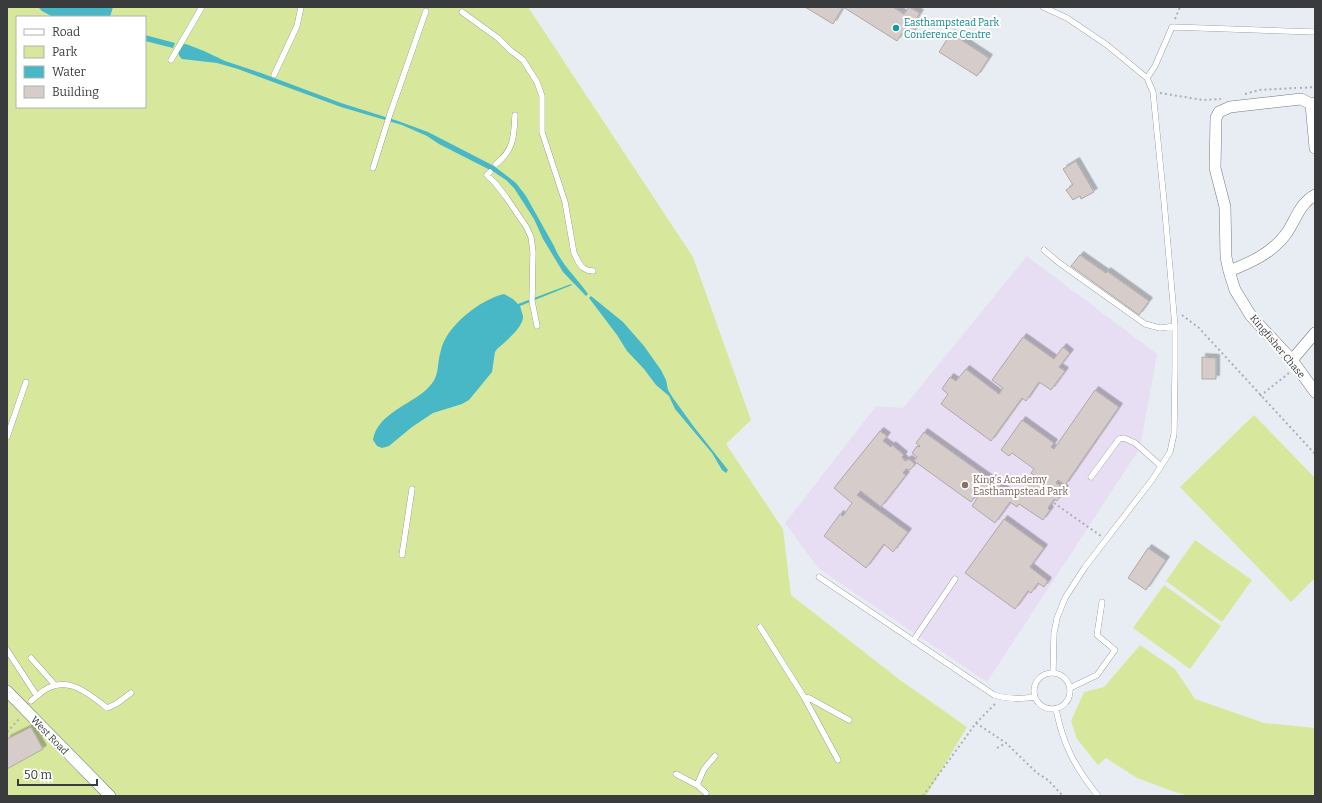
<svg xmlns="http://www.w3.org/2000/svg" width="1322" height="803" viewBox="0 0 1322 803" font-family="Bitter,serif">
  <defs>
    <filter id="shadow"><feDropShadow dx="3.5" dy="-3.5" stdDeviation="0" flood-color="#0004"/></filter>
  </defs>
  <rect width="100%" height="100%" fill="#e8edf4"/>
  <path fill="#e7def3" d="M1027 256 1157 354 1140 448 987 682 818 568 785 523 876 406 903 408Z"/>
  <path fill="#d7e89c" fill-rule="evenodd" d="M7 7H528L693 257 751 420 726 444 783 529 791 595 900 680 967 727 926 796H116L7 684ZM17 17H145V107H17Z
    M1254 415 1315 478V578L1291 602 1180 487Z
    M1195 540 1252 580 1222 622 1166 581Z
    M1164 585 1221 626 1190 669 1133 628Z
    M1140 645 1175 669 1195 699 1264 723 1315 728V796H1189L1169 790 1137 778 1106 758 1098 765 1077 739 1071 721 1084 692 1104 687Z
    M7 699 28 718 46 740 102 796H7Z"/>
  <path fill="#48b8c6" d="M38 7H113L110 17H53L42 11Z
    M145 35 175 43 173 48 145 41Z
    M186 44 204 51 225 61 261 73 341 103 398 121 428 132 494 166 516 183 526 196 554 246C561 264 577 278 588 294L586 296 563 272 543 239 534 219 514 188 506 180 494 172 439 144 427 136 402 125 341 107 238 69 217 63 182 59C177 55 178 50 180 45Z
    M571 284 572 285 520 306C521 309 522 313 523 316 524 327 505 342 497 349L495 352 492 372 469 400 462 404 433 413 412 427 389 446 382 448 377 446 373 440C377 414 410 405 427 389 441 376 436 366 441 350 447 325 480 300 504 294L513 299 518 304Z
    M591 296 623 322 644 346 661 370 666 380 668 390 673 398 694 427 728 470 726 473 722 470 712 453 675 409 669 396 656 385 644 369 627 351 617 335 589 298Z"/>
  <path fill="#d6ccca" stroke="#b1a8a6" filter="url(#shadow)" d="M805 7H893L904 14 909 7 920 13 915 21 919 24 910 36 903 32 897 41 843 7 833 24Z
    M951 33 989 58 977 76 939 52Z
    M1076 161 1094 192 1081 199 1080 196 1073 200 1066 190 1073 185 1063 169Z
    M1080 255 1106 273 1107 271 1149 301 1139 315 1071 266Z
    M1023 337 1054 359 1063 347 1070 353 1059 367 1065 371 1051 390 1039 382 1026 401 1022 398 991 441 941 404 948 394 942 389 950 377 956 381 966 369 999 394 1003 388 992 380Z
    M1202 357 1216 358V379H1202Z
    M1095 390 1119 407 1065 485 1058 480 1056 483 1065 489 1057 501 1054 499 1048 508 1050 510 1043 520 1019 504 1017 507 1010 502 995 523 972 506 981 492 979 491 971 502 914 461 917 457 912 453 917 446 919 447 920 446 916 443 924 432 1015 497V496L1018 498 1034 475 1031 473 1034 469 1012 453 1009 456 1001 450 1022 420 1054 443 1051 447 1054 449Z
    M880 431 887 436 883 441 891 447 892 445 904 455 902 457 905 461 909 459 915 464 910 470 906 469 903 473 906 475 881 507 861 491 857 495 908 532 893 552 884 544 866 568 824 536 840 514 843 516 852 503 834 488Z
    M1004 519 1044 548 1030 567 1048 581 1044 587 1038 583 1031 593 1028 591 1015 609 965 573Z
    M1148 548 1166 560 1146 590 1128 578Z
    M31 727 43 749 7 769V739Z"/>
  <g fill="none" stroke-linecap="round" stroke-linejoin="round">
    <defs>
      <path id="lane" d="M1043 7 1067 18 1107 45 1147 78 1153 92 1164 201 1175 326V369L1174 434 1170 452 1152 480 1085 567 1065 598 1057 618 1054 633 1053 673
        M462 12 498 38 510 50 523 60 537 82 542 96V132L565 202 574 253 579 263 582 267 587 270 593 271
        M171 60 202 7
        M274 75 297 26 301 7
        M1147 78 1155 66 1172 27 1315 32
        M496 164C514 150 514 136 515 115
        M373 168 390 114 426 11
        M490 172 487 175 495 183 506 197 527 228 531 237 533 252 532 301 537 326
        M1044 250 1058 262 1145 324 1160 328 1175 326
        M7 437 26 382
        M1091 477 1119 439 1124 438 1135 443 1161 466
        M402 555 412 489
        M819 577 994 695C1007 699 1022 699 1035 697
        M760 627 804 697 838 760
        M913 641 955 579
        M7 650 37 696 31 701
        M31 658 55 685
        M1034 691a18 18 0 1 1 36 0a18 18 0 1 1-36 0Z
        M1070 688 1097 675 1115 650 1097 635 1102 602
        M37 696C62 672 85 690 107 708L116 704 131 693
        M804 697 809 698 849 720
        M1056 709C1063 745 1075 767 1098 796
        M676 774 697 785 704 769 715 756
        M697 785 706 793"/>
      <path id="street" d="M1315 103 1311 104 1301 99 1230 107 1219 112 1216 118 1215 168 1225 207 1226 257 1229 271 1235 290 1251 316 1292 360 1315 392
        M1311 104 1315 148
        M1229 271C1250 263 1272 253 1286 234 1296 220 1299 204 1315 195
        M1292 360 1315 333
        M7 691 110 796"/>
    </defs>
    <use href="#lane" stroke="#757a80" stroke-width="6"/>
    <use href="#street" stroke="#757a80" stroke-width="12"/>
    <path stroke="#abafb5" stroke-width="2" stroke-dasharray="2 3" stroke-linecap="butt" d="M1175 19 1180 7
      M1300 88 1315 87
      M1160 93 1203 100 1221 99
      M1245 94 1259 90 1296 88
      M1182 315 1199 328 1315 454
      M1260 396 1289 373
      M1054 503 1101 536
      M976 723 1006 743 1037 773 1048 780 1063 796
      M7 732 20 718
      M997 748 1006 743
      M923 796 976 723 995 704"/>
    <use href="#lane" stroke="#fff" stroke-width="5.5"/>
    <use href="#street" stroke="#fff" stroke-width="11"/>
  </g>
  <circle fill="#0f9aa8" stroke="#fff" stroke-width="1.5" cx="896" cy="28" r="4"/>
  <circle fill="#8d6e63" stroke="#fff" stroke-width="1.5" cx="965" cy="485" r="4"/>
  <g text-anchor="middle" stroke-width="4" stroke-linejoin="round" paint-order="stroke">
    <g font-size="10" fill="#0d838f" stroke="#fff" text-anchor="start">
      <text x="904" y="26">Easthampstead Park<tspan x="904" dy="12">Conference Centre</tspan></text>
    </g>
    <g font-size="10" fill="#393b3d" stroke="#fff">
      <text transform="translate(1278 346) rotate(50)" y="4">Kingfisher Chase</text>
      <text transform="translate(50 735) rotate(46)" y="4">West Road</text>
    </g>
    <g font-size="10" fill="#785e54" stroke="#fff" text-anchor="start">
      <text x="973" y="483">King's Academy<tspan x="973" dy="12">Easthampstead Park</tspan></text>
    </g>
  </g>
  <rect width="1322" height="803" fill="none" stroke="#393b3d" stroke-width="16"/>
  <rect x="16" y="16" width="130" height="92" fill="#ffffff" stroke="#b0b1b1"/>
  <rect x="24" y="29" width="20" height="6" fill="#ffffff" stroke="#b0b1b1"/>
  <text x="52" y="36" font-size="12" fill="#393b3d">Road</text>
  <rect x="24" y="46" width="20" height="12" fill="#d7e89c" stroke="#b0b1b1"/>
  <text x="52" y="56" font-size="12" fill="#393b3d">Park</text>
  <rect x="24" y="66" width="20" height="12" fill="#48b8c6" stroke="#b0b1b1"/>
  <text x="52" y="76" font-size="12" fill="#393b3d">Water</text>
  <rect x="24" y="86" width="20" height="12" fill="#d6ccca" stroke="#b0b1b1"/>
  <text x="52" y="96" font-size="12" fill="#393b3d">Building</text>
  <path d="M18 779v6h79v-6" fill="none" stroke="#393b3d" stroke-width="2"/>
  <text x="24" y="779" font-size="12" fill="#393b3d" stroke="#ffffff" stroke-width="3" paint-order="stroke">50 m</text>
</svg>
